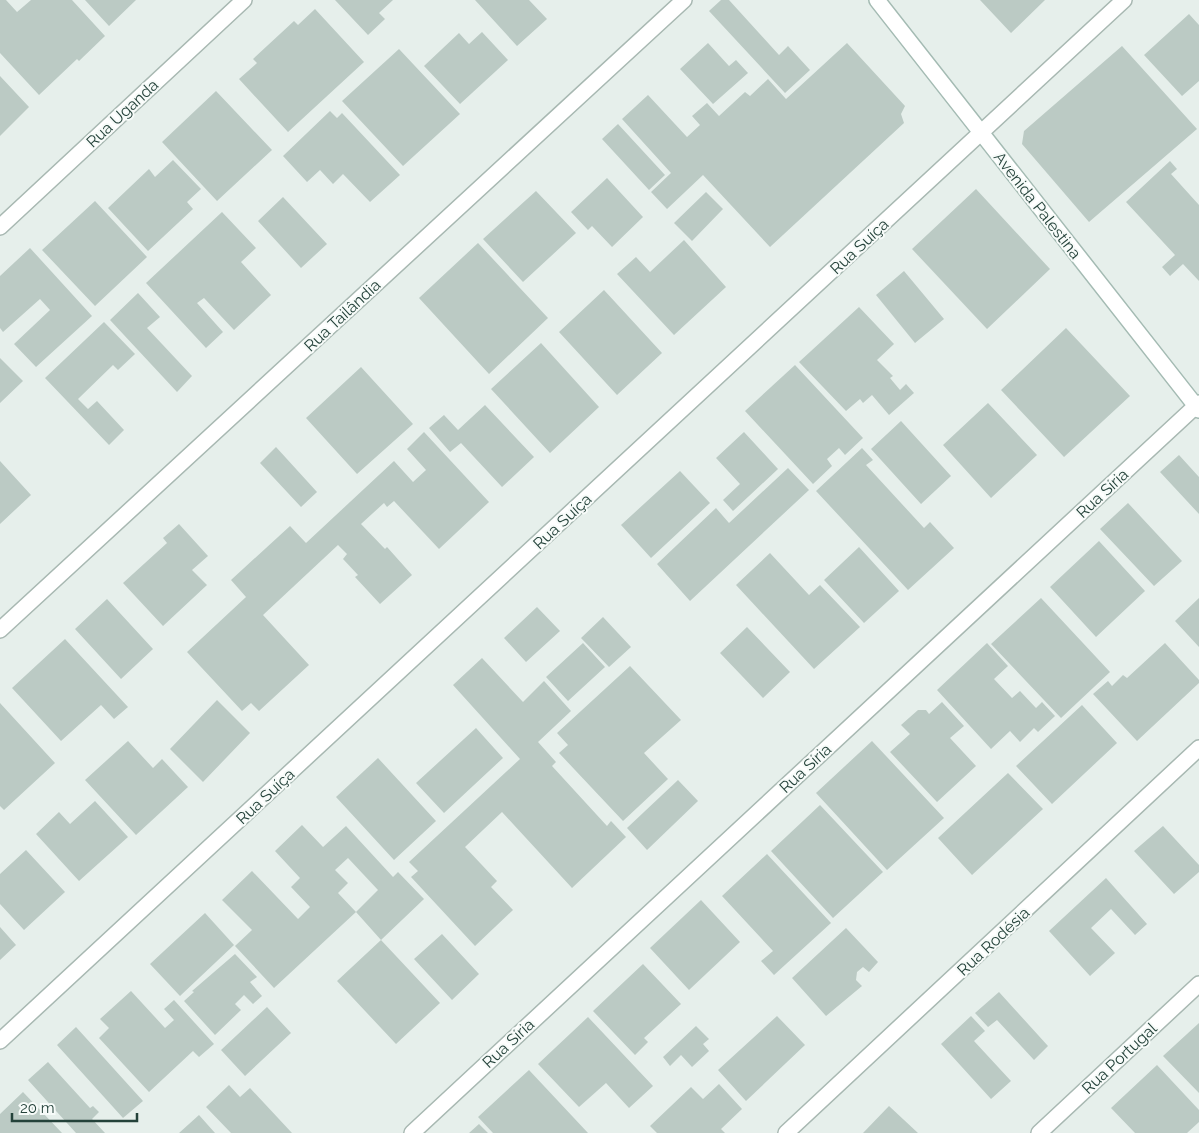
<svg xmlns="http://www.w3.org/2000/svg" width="1199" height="1133" viewBox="0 0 1199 1133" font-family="Raleway,sans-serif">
  <rect width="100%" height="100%" fill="#e6efeb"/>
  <path fill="#bbcac4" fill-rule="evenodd" d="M0 0H6L17 12 31 0H72L105 36 79 61 77 59 39 95 0 53Z
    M85 0H136L109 26Z
    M335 0H393L379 13 385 19 368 35Z
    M475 0H529L547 19 517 46Z
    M721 0H729L779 55 788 46 810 70 785 93 709 11Z
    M980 0H1045L1011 33Z
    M315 9 364 62 288 132 239 79 257 63 253 59 294 21 298 25Z
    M1189 14 1199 25V81L1182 96 1144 55Z
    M482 32 508 60 460 104 424 66 459 33 469 44Z
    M708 43 729 66 736 60 748 73 713 104 680 69Z
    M847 43 905 106 901 114 904 123 770 247 703 175 667 209 651 192 671 173 622 119 648 95 687 137 700 125 692 116 707 103 719 116 745 92 750 96 768 79 786 99Z
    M1122 46 1197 129 1089 222 1022 144 1024 131Z
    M399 49 460 114 403 166 342 101Z
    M0 76 29 107 0 136Z
    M216 91 272 150 217 201 162 142Z
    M330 111 337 118 342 113 400 175 370 202 343 174 333 184 320 170 307 182 283 156Z
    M618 124 665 175 649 190 602 139Z
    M173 160 201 189 187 202 193 209 148 251 108 208 149 169 155 177Z
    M1170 161 1177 169 1171 174 1199 205V281L1183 264 1170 276 1162 267 1175 255 1126 202Z
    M607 178 643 217 612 247 592 226 588 230 571 212Z
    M976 189 1050 269 987 329 912 249Z
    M536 191 576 233 523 282 483 239Z
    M706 192 723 209 692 241 674 223Z
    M283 197 327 244 301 268 258 221Z
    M95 201 147 257 95 306 42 250Z
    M222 212 256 248 241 262 271 295 234 330 204 298 197 303 223 332 206 348 146 283Z
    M684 240 726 287 674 335 617 274 636 257 650 272Z
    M478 243 548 318 489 374 419 298Z
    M30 248 92 316 36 367 14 344 50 310 40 299 3 332 0 328V276Z
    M904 271 944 319 915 343 876 295Z
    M604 290 662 353 617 395 559 332Z
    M138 293 160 317 147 328 192 376 177 392 110 320Z
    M859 307 894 344 877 360 893 376 890 378 900 390 906 384 914 393 889 415 872 395 863 403 860 399 846 411 799 362Z
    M104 322 135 354 118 370 113 365 78 399 88 409 97 401 124 430 109 445 45 378Z
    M1066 328 1130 396 1064 457 1001 390Z
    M541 343 599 407 550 453 491 389Z
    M0 358 23 381 0 403Z
    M795 365 863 438 845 455 839 448 827 459 832 466 813 484 745 411Z
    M361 367 413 424 357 474 306 418Z
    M988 403 1037 455 991 498 943 445Z
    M485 405 534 457 502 487 461 443 450 452 429 428 444 415 458 430Z
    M901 421 951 476 921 504 871 449Z
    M424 432 489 502 439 549 394 501 387 507 384 503 361 524 385 549 387 547 412 575 380 604 355 577 358 575 343 559 347 554 338 545 263 615 309 665 259 711 251 703 242 711 187 652 246 597 231 580 290 526 306 543 394 461 413 482 426 470 407 449Z
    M744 432 778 469 733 511 723 500 740 484 716 458Z
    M276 447 317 492 301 507 260 463Z
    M862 448 873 460 866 465 924 528 930 522 954 548 908 590 816 491Z
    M1179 455 1199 477V514L1160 472Z
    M0 461 31 495 0 524Z
    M788 468 809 490 690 601 657 564 716 508 729 523Z
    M680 471 710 503 651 558 621 525Z
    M1128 503 1182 561 1154 586 1100 529Z
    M179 524 208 556 192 570 207 585 163 626 123 583 167 543 163 538Z
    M1099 541 1145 591 1096 637 1050 587Z
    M859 547 899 591 864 623 824 580Z
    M770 553 809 595 820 585 860 627 814 669 736 585Z
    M1041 598 1110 672 1061 718 991 644Z
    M1199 598V647L1175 621Z
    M107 599 153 649 121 679 75 629Z
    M537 607 560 631 526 662 504 638Z
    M603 617 631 647 609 667 581 638Z
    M747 627 790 672 763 698 720 653Z
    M65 639 128 707 114 719 101 705 61 741 12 688Z
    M583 643 605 667 568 701 546 677Z
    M987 643 1008 666 994 679 1012 698 1020 691 1036 708 1042 702 1055 716 1038 732 1034 728 1020 742 1010 731 991 749 937 690Z
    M1165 643 1199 680V683L1137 741 1093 694 1108 681 1112 686 1123 675 1127 678Z
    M482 658 523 702 544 681 571 711 538 742 556 762 552 766 607 826 611 821 626 837 572 888 502 812 465 847 497 881 491 887 513 910 475 946 411 877 418 871 409 862 520 759 453 685Z
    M630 666 681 720 644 753 668 779 623 821 559 753 568 745 557 733Z
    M217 700 250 733 203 782 170 749Z
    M942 702 964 726 950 738 976 766 937 802 890 752 910 734 901 725 918 710H926L929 714Z
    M0 703 55 763 4 810 0 806Z
    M1082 705 1117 743 1052 804 1016 766Z
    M476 728 503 758 444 813 416 783Z
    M128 741 153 768 162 759 188 787 136 835 85 780Z
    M872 741 944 818 887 870 816 793Z
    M378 758 436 821 394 860 336 797Z
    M1008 773 1043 809 972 875 938 838Z
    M678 780 698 801 647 850 627 828Z
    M95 801 128 837 79 881 36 834 59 812 70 824Z
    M820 805 883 872 833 918 771 851Z
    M302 825 323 847 346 826 393 877 398 872 424 899 381 940 440 1003 396 1044 337 981 381 940 356 912 274 988 235 946 252 930 222 900 252 871 298 919 310 907 291 887 300 878 275 851ZM348 858 378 890 356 912 338 893 348 883 335 870Z
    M1163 826 1199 865V872L1174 894 1134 851Z
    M26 850 65 892 24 930 0 904V874Z
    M767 854 831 923 774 975 761 961 773 951 722 896Z
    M1106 878 1147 924 1135 935 1111 909 1091 928 1115 953 1090 976 1049 931Z
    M701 900 740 942 689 990 650 948Z
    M205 913 234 945 180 996 150 964Z
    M0 927 16 945 0 960Z
    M846 928 878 962 869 972 863 967 857 972 856 980 862 986 826 1016 792 978Z
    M442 934 479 974 452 1000 414 959Z
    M235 954 257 977 250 982 262 996 253 1004 244 995 235 1004 241 1010 215 1035 184 1001 194 992 192 991Z
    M643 964 681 1004 644 1038 648 1042 635 1055 593 1011Z
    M131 991 165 1028 174 1020 164 1009 174 1000 214 1044 199 1057 193 1051 149 1092 99 1038 109 1028 100 1019Z
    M999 992 1048 1046 1034 1060 997 1020 988 1027 975 1013Z
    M267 1007 291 1033 245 1076 221 1050Z
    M777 1016 805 1045 746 1101 718 1070Z
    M971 1016 985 1031 974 1041 1011 1081 991 1099 941 1044Z
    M588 1017 653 1086 629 1108 606 1083 579 1107 538 1064Z
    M1199 1023V1093L1163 1056Z
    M696 1026 709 1039 703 1044 709 1051 692 1067 681 1055 670 1066 663 1057Z
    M76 1027 143 1101 123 1118 57 1045Z
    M48 1062 90 1108 93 1106 99 1112 92 1119 105 1133H76L28 1080Z
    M1157 1065 1199 1110V1122L1187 1133H1135L1111 1108Z
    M529 1070 588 1133H493L478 1117Z
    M719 1084 742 1109 721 1129 725 1133H657L650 1126 691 1087 703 1099Z
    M229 1085 240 1097 250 1088 292 1133H231L206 1107Z
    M23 1092 62 1133H0V1114Z
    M889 1106 918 1133H863Z
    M199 1115 215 1133H179Z
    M479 1124 488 1133H469Z"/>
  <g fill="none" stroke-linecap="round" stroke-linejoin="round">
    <defs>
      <path id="street" d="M0 227 244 0
        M0 630 684 0
        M0 1041 1124 0
        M412 1133 1199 403
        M786 1133 1199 748
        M1039 1133 1199 984"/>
      <path id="secondary" d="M877 0 1199 410"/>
    </defs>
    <use href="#street" stroke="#a8b8b2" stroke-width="18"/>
    <use href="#secondary" stroke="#a4bbb3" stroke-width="18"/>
    <use href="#street" stroke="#fff" stroke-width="15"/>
    <use href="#secondary" stroke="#fff" stroke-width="15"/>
  </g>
  <g text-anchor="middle" stroke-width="4" stroke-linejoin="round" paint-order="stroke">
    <g font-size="16" fill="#24423a" stroke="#f7fbf9">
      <text transform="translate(122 113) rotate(-43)" y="6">Rua Uganda</text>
      <text transform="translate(1038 205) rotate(52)" y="6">Avenida Palestina</text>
      <text transform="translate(859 246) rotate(-43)" y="6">Rua Suíça</text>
      <text transform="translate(342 315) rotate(-43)" y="6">Rua Tailândia</text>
      <text transform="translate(1102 493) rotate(-43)" y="6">Rua Síria</text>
      <text transform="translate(562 521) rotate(-43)" y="6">Rua Suíça</text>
      <text transform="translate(805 768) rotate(-43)" y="6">Rua Síria</text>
      <text transform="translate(265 796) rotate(-43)" y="6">Rua Suíça</text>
      <text transform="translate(993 941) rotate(-43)" y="6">Rua Rodésia</text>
      <text transform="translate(508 1043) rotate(-43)" y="6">Rua Síria</text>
      <text transform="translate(1119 1058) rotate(-43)" y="6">Rua Portugal</text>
    </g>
  </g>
  <path d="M12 1113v8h125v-8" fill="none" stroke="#24423a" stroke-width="2.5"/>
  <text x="20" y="1113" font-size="15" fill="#24423a" stroke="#f7fbf9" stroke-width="4" paint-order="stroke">20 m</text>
</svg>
